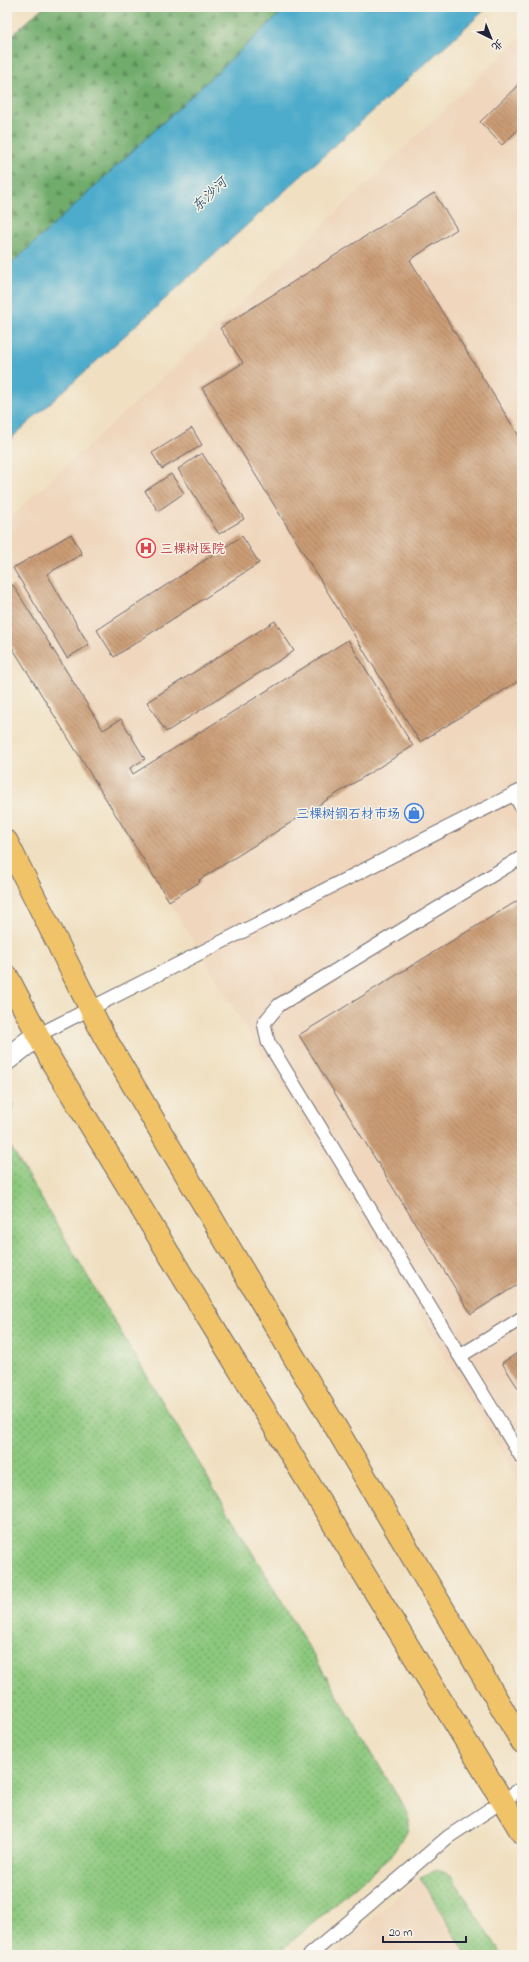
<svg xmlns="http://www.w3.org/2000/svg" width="529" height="1962" viewBox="0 0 529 1962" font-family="'Indie Flower','LXGW WenKai TC',sans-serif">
  <defs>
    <pattern id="grass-dots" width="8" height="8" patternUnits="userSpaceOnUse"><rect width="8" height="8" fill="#8cc87d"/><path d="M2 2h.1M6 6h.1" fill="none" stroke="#72a268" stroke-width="1.8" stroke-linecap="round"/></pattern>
    <pattern id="forest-firs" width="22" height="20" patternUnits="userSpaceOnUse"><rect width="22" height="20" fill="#71ac6c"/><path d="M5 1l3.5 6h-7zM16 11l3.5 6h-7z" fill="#5c8c5a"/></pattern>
    <pattern id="building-back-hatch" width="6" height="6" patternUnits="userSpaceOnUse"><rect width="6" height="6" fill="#ca9c75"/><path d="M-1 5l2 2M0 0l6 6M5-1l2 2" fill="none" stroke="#a47f61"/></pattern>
  </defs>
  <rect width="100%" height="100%" fill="#f7f3e8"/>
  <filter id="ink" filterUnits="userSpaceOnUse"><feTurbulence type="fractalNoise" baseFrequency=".025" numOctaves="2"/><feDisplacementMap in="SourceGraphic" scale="8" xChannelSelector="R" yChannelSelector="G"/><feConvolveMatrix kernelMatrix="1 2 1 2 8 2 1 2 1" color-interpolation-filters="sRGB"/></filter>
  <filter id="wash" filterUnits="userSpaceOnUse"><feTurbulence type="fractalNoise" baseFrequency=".012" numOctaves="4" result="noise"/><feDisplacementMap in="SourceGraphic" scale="16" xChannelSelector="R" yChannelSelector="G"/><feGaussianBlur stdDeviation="0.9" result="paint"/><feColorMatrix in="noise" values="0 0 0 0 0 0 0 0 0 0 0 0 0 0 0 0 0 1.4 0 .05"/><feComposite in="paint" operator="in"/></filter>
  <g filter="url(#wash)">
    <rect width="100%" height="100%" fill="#f0e0c1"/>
    <path fill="#efd6bc" d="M522 36V1486L169 901 414 745 346 641 150 766 121 719 103 730 7 576V520L170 371Z
      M420 1877 467 1955H332Z"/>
    <path fill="url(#grass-dots)" stroke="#57755c" d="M7 1094 14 1105 7 1122Z
      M7 1141 408 1814V1830L391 1856 276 1955H7Z
      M437 1870 451 1875 502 1955H467L420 1877Z"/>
    <path fill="url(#forest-firs)" stroke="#4a6754" d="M43 7H287L7 268V40Z"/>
    <path fill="#4daccb" stroke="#386783" d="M287 7H488L7 442V268Z"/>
    <g id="blocks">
      <path fill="url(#building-back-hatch)" d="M522 81V126L502 145 480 122Z
        M434 193 457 229 410 260 522 441V679L420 742 202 388 243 363 220 328Z
        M192 428 202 445 162 469 152 453Z
        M202 453 244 519 219 534 178 469Z
        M171 474 184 493 158 511 145 491Z
        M71 534 82 554 47 574 89 645 67 658 13 568Z
        M242 536 259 563 114 657 97 630Z
        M13 585 103 730 121 719 145 759 130 768 133 774 348 640 413 746 199 880 200 882 169 901 7 639V588Z
        M275 621 294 651 166 732 147 702Z
        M522 898V1282L471 1314 299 1035Z
        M522 1350V1394L502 1363Z"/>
    </g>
  </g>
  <g filter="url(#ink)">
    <use href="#blocks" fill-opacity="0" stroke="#6a646a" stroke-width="1"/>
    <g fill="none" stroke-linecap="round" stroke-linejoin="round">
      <defs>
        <path id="lane" d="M514 794 522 808
          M522 857 279 1005 264 1023 268 1042 522 1458
          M38 1035 522 790
          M460 1356 522 1318
          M310 1955 448 1837 522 1788"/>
        <path id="street" d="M7 1059 38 1035"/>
        <path id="highway" d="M7 842 104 1036 522 1742
          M7 976 52 1062 522 1833"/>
      </defs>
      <use href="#lane" stroke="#6a646a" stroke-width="15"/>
      <use href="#street" stroke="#6a646a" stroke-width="24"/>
      <use href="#highway" stroke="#6a646a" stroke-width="24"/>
      <use href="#lane" stroke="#fff" stroke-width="13"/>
      <use href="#street" stroke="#fff" stroke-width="22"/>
      <use href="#highway" stroke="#f1c369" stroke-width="22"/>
    </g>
  </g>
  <defs>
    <symbol id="hospital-ring" viewBox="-11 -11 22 22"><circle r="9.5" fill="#f7f3e8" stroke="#e0444e" stroke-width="1.5"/><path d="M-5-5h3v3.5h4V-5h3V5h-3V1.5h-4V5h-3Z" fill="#e0444e"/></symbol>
    <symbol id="shop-ring" viewBox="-11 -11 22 22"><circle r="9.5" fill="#f7f3e8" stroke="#3f7fe0" stroke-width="1.5"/><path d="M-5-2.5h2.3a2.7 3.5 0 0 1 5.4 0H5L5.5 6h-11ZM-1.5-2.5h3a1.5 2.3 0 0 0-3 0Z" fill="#3f7fe0"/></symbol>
  </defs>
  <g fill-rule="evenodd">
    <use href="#hospital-ring" x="135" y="537" width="22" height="22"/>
    <use href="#shop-ring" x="403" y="802" width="22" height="22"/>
  </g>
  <g text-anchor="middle" stroke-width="3" stroke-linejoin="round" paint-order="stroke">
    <g font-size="13" fill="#be3a42" stroke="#f7f3e8" text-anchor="start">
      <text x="160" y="553">三棵树医院</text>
    </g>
    <g font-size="13" fill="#366cbe" stroke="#f7f3e8" text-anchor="end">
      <text x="400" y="818">三棵树钢石材市场</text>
    </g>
    <g font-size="14" font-style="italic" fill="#335975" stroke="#f7f3e8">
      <text transform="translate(209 194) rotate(-43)" y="5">东沙河</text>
    </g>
  </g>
  <rect width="529" height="1962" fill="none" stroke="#f7f3e8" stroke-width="24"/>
  <g transform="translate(491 38) rotate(137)" stroke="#f7f3e8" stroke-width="3" paint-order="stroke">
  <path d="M0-3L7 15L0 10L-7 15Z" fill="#22223b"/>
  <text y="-6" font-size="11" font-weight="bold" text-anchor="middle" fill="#22223b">北</text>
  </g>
  <path d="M383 1936v6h83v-6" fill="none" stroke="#22223b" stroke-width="2"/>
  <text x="389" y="1936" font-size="12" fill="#22223b" stroke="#f7f3e8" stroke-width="3" paint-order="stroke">20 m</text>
</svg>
